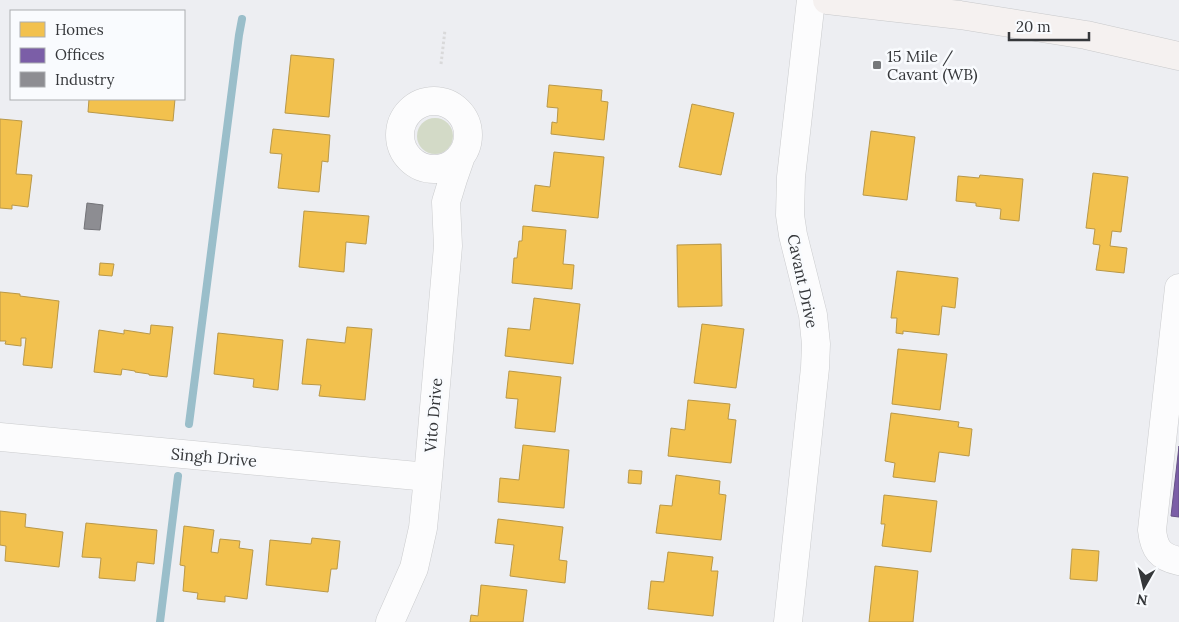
<svg xmlns="http://www.w3.org/2000/svg" width="1179" height="622" viewBox="0 0 1179 622" font-family="Lora,serif">
  <rect width="100%" height="100%" fill="#edeef2"/>
  <path fill="#d3dac7" d="M417 136a18 18 0 1 1 36 0a18 18 0 1 1-36 0Z"/>
  <path fill="#f2c14e" stroke="#b99848" d="M291 55 334 59 329 117 285 113Z
    M549 85 602 90 601 101 608 102 604 140 551 134 552 122 557 123 558 108 547 107Z
    M89 99H175L173 121 88 112Z
    M692 104 734 113 721 175 679 167Z
    M0 119 22 121 16 174 32 175 28 207 12 205V209L0 208Z
    M273 129 330 135 328 162 322 161 319 192 278 188 282 154 270 153Z
    M871 131 915 137 907 200 863 195Z
    M554 152 604 157 598 218 532 211 535 185 550 187Z
    M1093 173 1128 177 1121 232 1112 231 1110 246 1127 248 1124 273 1096 270 1100 245 1093 244 1095 229 1086 228Z
    M980 175 1023 179 1019 221 1000 219 1001 209 976 206V203L956 201 958 176 979 178Z
    M304 211 369 216 366 244 346 242 344 272 299 267Z
    M523 226 566 230 563 264 574 265 572 289 512 283 514 258H517L519 241H522Z
    M721 244 722 306 678 307 677 245Z
    M100 263 114 264 112 276 99 275Z
    M897 271 958 278 955 308 942 306 939 335 903 331V334L896 333 897 318H891Z
    M0 292 20 294V296L59 301 52 368 23 365 26 338H21V346L5 344 6 341H0Z
    M534 298 580 304 573 364 505 356 508 328 530 330Z
    M702 324 744 329 736 388 694 383Z
    M151 325 173 327 167 377 149 375V374L135 372V371L122 369 121 375 94 372 99 330 124 334V330L150 334Z
    M347 327 372 329 365 400 319 396 321 385 302 384 307 339 345 343Z
    M218 333 283 340 278 390 253 387 254 379 214 374Z
    M898 349 947 354 940 410 892 404Z
    M509 371 561 377 555 432 515 428 518 399 506 398Z
    M688 400 730 404 728 419 736 420 731 463 668 456 671 428 685 430Z
    M891 413 959 422 958 427 972 429 969 456 939 452 935 482 893 477 895 463 885 461Z
    M523 445 569 450 564 508 498 502 500 478 519 480Z
    M629 470 642 471 641 484 628 483Z
    M676 475 720 481 719 494 726 495 721 540 656 533 660 505 672 506Z
    M884 495 937 501 931 552 882 546 885 524H881Z
    M0 511 26 514 25 527 63 532 59 567 5 561 6 546 0 545Z
    M498 519 563 527 559 560 567 561 565 583 510 576 514 545 495 543Z
    M86 523 157 530 154 564 137 562 135 581 99 578 101 558 82 557Z
    M184 526 214 530 211 552 218 553 220 539 240 541 239 548 253 550 247 599 225 596V602L197 599 198 593 183 591 185 566 180 565Z
    M312 538 340 541 337 569H331L328 592 266 585 270 540 311 544Z
    M1072 549 1099 551 1097 581 1070 579Z
    M668 552 713 557 711 571H718L713 616 648 609 651 581 664 582Z
    M875 566 918 571 913 622H869Z
    M481 585 527 590 523 622H470L471 615 478 616Z"/>
  <path fill="#7b5ea7" stroke="#665286" d="M1179 446V517L1171 516Z"/>
  <path fill="#8d8d92" stroke="#737378" d="M87 203 103 205 100 230 84 229Z"/>
  <g fill="none" stroke-linecap="round" stroke-linejoin="round">
    <path stroke="#9abeca" stroke-width="8" d="M189 424 239 35 242 19
      M160 622 178 476"/>
    <defs>
      <path id="minor" d="M400 135a34 34 0 1 1 68 0a34 34 0 1 1-68 0Z
        M1179 288 1152 530C1154 549 1160 557 1179 561
        M0 437 428 477
        M390 622 414 568 423 528 428 477 448 246 446 202 453 179 460 159
        M788 622 815 368 816 344 813 315 793 235 790 215 791 177 811 0"/>
      <path id="major" d="M827 0 960 15 1086 35 1179 56"/>
    </defs>
    <use href="#minor" stroke="#cbccce" stroke-width="29"/>
    <use href="#major" stroke="#c8c9cb" stroke-width="29"/>
    <path stroke="#d9d9da" stroke-width="3" stroke-dasharray="2.5 2.5" stroke-linecap="butt" d="M441 64 445 30"/>
    <use href="#minor" stroke="#fcfcfd" stroke-width="28"/>
    <use href="#major" stroke="#f5f1f0" stroke-width="28"/>
  </g>
  <rect fill="#75777a" stroke="#f9fbfe" stroke-width="2" x="872" y="60" width="10" height="10" rx="2.5"/>
  <g text-anchor="middle" stroke-width="5" stroke-linejoin="round" paint-order="stroke">
    <g font-size="16" fill="#35373a" stroke="#f9fbfe" text-anchor="start">
      <text x="887" y="62">15 Mile /<tspan x="887" dy="18">Cavant (WB)</tspan></text>
    </g>
    <g font-size="16" fill="#35373a" stroke="#f9fbfe">
      <text transform="translate(803 281) rotate(78)" y="6">Cavant Drive</text>
      <text transform="translate(433 415) rotate(-85)" y="6">Vito Drive</text>
      <text transform="translate(214 457) rotate(5)" y="6">Singh Drive</text>
    </g>
  </g>
  <rect x="10" y="10" width="175" height="90" fill="#f9fbfe" stroke="#abadb0"/>
  <rect x="20" y="22" width="25" height="15" fill="#f2c14e" stroke="#abadb0"/>
  <text x="55" y="35" font-size="15" fill="#35373a">Homes</text>
  <rect x="20" y="48" width="25" height="15" fill="#7b5ea7" stroke="#abadb0"/>
  <text x="55" y="60" font-size="15" fill="#35373a">Offices</text>
  <rect x="20" y="72" width="25" height="15" fill="#8d8d92" stroke="#abadb0"/>
  <text x="55" y="85" font-size="15" fill="#35373a">Industry</text>
  <g transform="translate(1144 587) rotate(188)" stroke="#f9fbfe" stroke-width="4" paint-order="stroke">
  <path d="M0-4L9 19L0 12L-9 19Z" fill="#35373a"/>
  <text y="-8" font-size="14" font-weight="bold" text-anchor="middle" fill="#35373a">N</text>
  </g>
  <path d="M1009 32v8h80v-8" fill="none" stroke="#35373a" stroke-width="2.5"/>
  <text x="1016" y="32" font-size="15" fill="#35373a" stroke="#f9fbfe" stroke-width="4" paint-order="stroke">20 m</text>
</svg>
